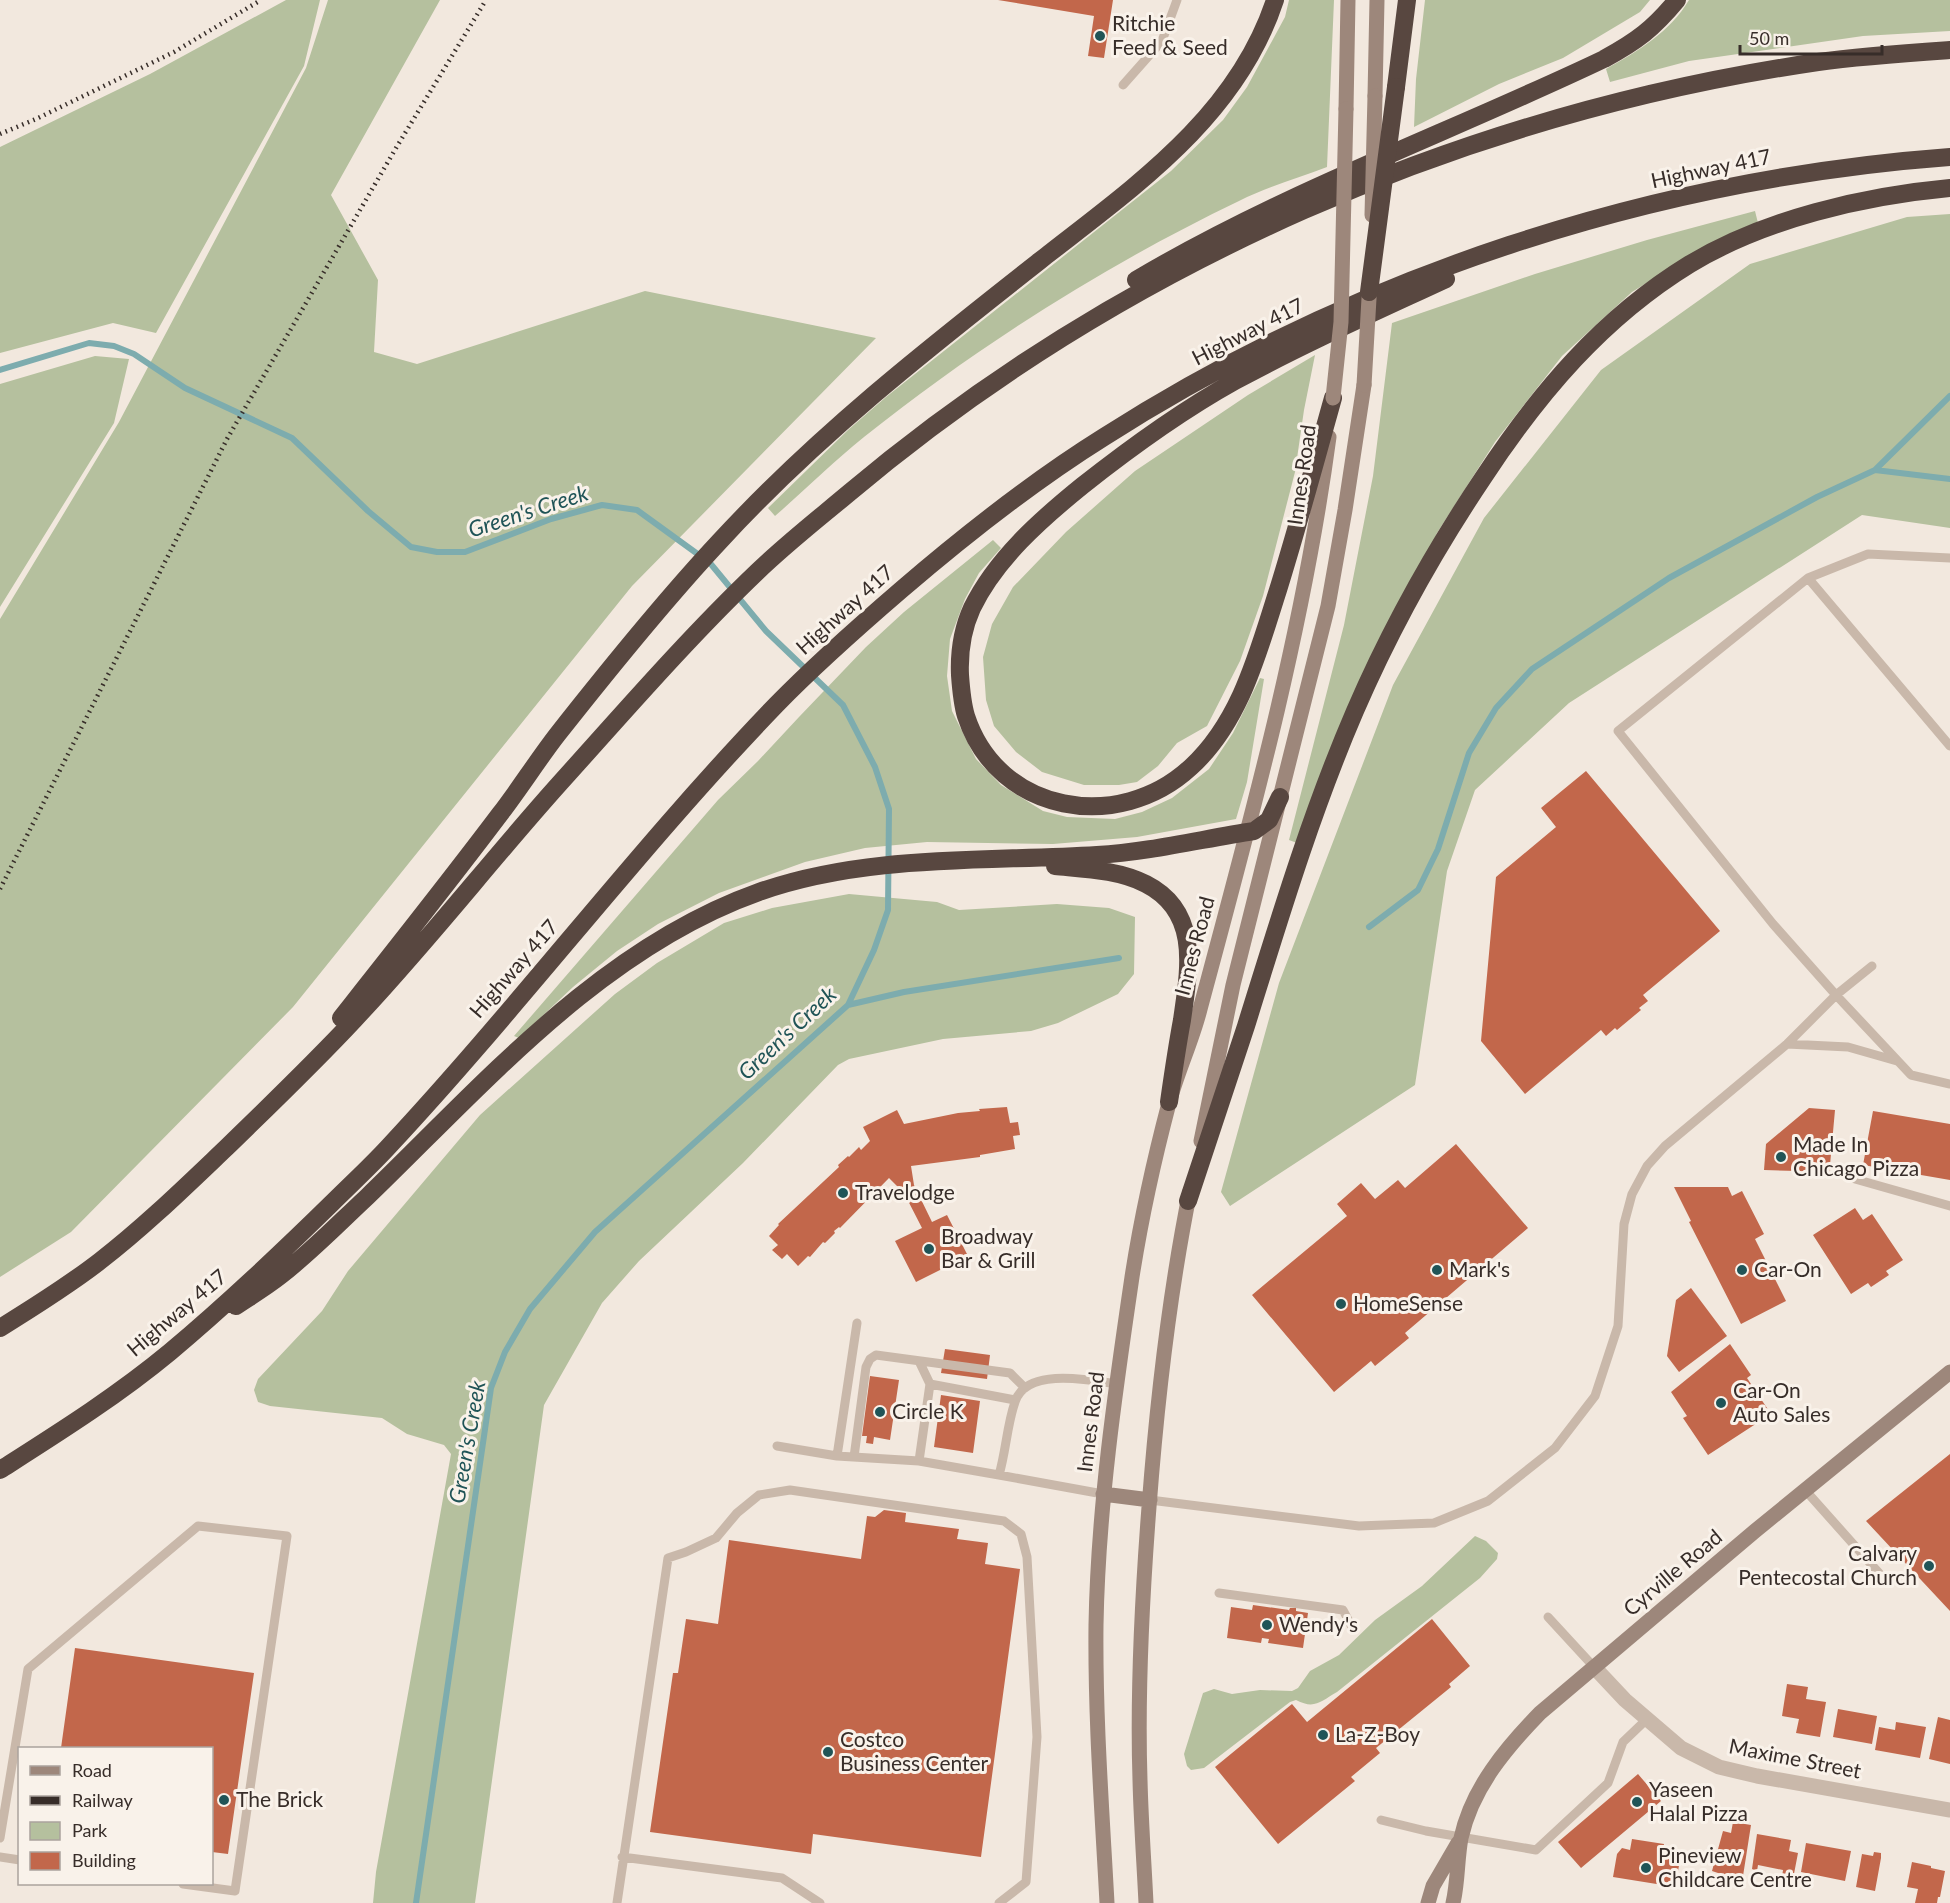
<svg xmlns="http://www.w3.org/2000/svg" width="1950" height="1903" viewBox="0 0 1950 1903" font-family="Lato,sans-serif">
  <rect width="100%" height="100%" fill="#f2e8de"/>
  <path fill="#b5c09e" d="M286 0H320L304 66 156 333 113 323 0 353V147L150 74Z
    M328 0H440L331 195 378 280 374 352 417 364 645 291 876 338 632 586 293 1007 71 1232 0 1277V619L119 422 306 68Z
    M1289 0H1334L1327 167C1298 178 1267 187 1239 201 1106 265 979 345 864 437 833 462 805 490 775 516L768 508 848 430 886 397 1171 171 1223 120 1247 87 1285 17Z
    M1425 0H1650L1640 12 1563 58 1499 84 1414 127 1416 79Z
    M1689 0H1950V31L1863 36 1689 61 1610 82 1606 69C1638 51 1670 32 1689 0Z
    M1755 211 1758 223 1711 243 1632 292 1562 356 1495 442 1437 533 1297 843 1289 840 1344 625 1373 476 1392 323 1535 274 1647 240Z
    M1950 214V528L1862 515 1569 703 1475 790 1447 871 1415 1085 1230 1206 1221 1192 1279 983 1393 685 1484 518 1601 370 1750 264 1907 217Z
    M1315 355 1304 410 1295 472 1263 596 1240 661 1207 726 1177 743 1158 766 1137 782 1119 785H1084L1042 772 1016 752 994 726 986 700 983 657 992 624 1013 587 1066 532 1135 471 1248 395Z
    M95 356 129 359 114 423 0 607V384Z
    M993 540 1001 548 979 573 965 599 950 639 947 676 952 711 976 759 1001 785 1043 811 1067 817 1115 819 1142 812 1172 798 1209 769 1233 733 1260 678 1264 679 1247 782 1236 819 1137 837 1053 844 927 842 865 848 805 862 719 893 658 924 617 951 573 987 519 1038 514 1036 718 800 758 761 799 717 866 647 904 612Z
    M849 894 937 902 959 910 1057 904 1109 908 1135 917 1134 974 1118 994 1058 1023 1031 1031 943 1039 849 1059 838 1065 743 1163 639 1261 602 1303 544 1405 475 1903H373L376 1872 451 1454 444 1445 407 1434 382 1418 270 1406 258 1402 254 1390 258 1379 322 1311 348 1271 480 1115 615 994 657 963 724 923 772 908Z
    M1475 1536 1486 1541 1498 1553 1497 1559 1480 1578 1337 1692C1321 1701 1315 1710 1296 1700L1290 1702 1204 1768 1191 1770 1187 1766 1184 1754 1203 1693 1214 1689 1232 1694 1260 1690 1292 1691 1298 1688 1310 1671 1339 1655 1375 1620 1422 1586Z"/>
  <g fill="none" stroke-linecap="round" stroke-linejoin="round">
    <path stroke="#7dacae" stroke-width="6" d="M0 370 89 343 114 346 134 354 185 388 292 438 368 511 411 547 437 552H465L551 519 602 505 637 510 710 563 766 631 843 705 875 767 889 809 888 910 874 950 848 1005 595 1232 530 1309 505 1352 491 1388 416 1903
      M1875 470 1950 396
      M1369 927 1418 890 1438 849 1469 753 1496 708 1532 669 1669 578 1817 497 1875 470 1950 479
      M848 1005 904 992 1119 958"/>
  </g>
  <path fill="#c2674b" d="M998 0H1113L1104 58 1088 56 1094 16Z
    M1586 771 1720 931 1643 995 1648 1001 1639 1008 1641 1010 1617 1030 1615 1028 1606 1036 1601 1030 1525 1094 1481 1041 1496 877 1556 827 1541 808Z
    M1007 1107 1010 1123 1018 1122 1020 1135 1013 1136 1015 1149 980 1155V1157L911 1166 914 1185 932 1222 947 1215 968 1256 916 1282 895 1241 922 1228 903 1191H902L889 1178 840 1228 839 1227 834 1231 835 1233 825 1243 823 1242 810 1257 808 1256 798 1266 787 1254 782 1259 772 1250 778 1245 769 1236 779 1225 778 1224 839 1167 838 1165 848 1156 849 1157 859 1147 861 1150 870 1141 863 1127 897 1110 904 1124 958 1113 980 1111 979 1109Z
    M1809 1108 1835 1110 1829 1176 1798 1171 1764 1170 1766 1144Z
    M1873 1111 1950 1124V1180L1863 1165Z
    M1456 1144 1528 1228 1405 1333 1409 1338 1375 1366 1371 1361 1334 1392 1252 1295 1347 1216 1337 1204 1361 1183 1375 1199 1398 1180 1405 1188Z
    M1674 1187H1728L1732 1196 1742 1191 1764 1234 1755 1239 1786 1301 1741 1324 1689 1222 1691 1221Z
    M1855 1208 1863 1220 1872 1214 1903 1260 1886 1271 1889 1275 1871 1287 1868 1283 1851 1294 1813 1235Z
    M1691 1288 1727 1336 1679 1372 1667 1356 1676 1300Z
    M1730 1344 1751 1375 1747 1378 1771 1414 1708 1455 1683 1418 1687 1416 1671 1392Z
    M945 1349 990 1355 987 1379 941 1373Z
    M870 1376 899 1380 890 1440 874 1437 873 1444 866 1443 867 1436H862Z
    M941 1395 980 1401 973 1453 934 1447Z
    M1950 1454V1611L1866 1521Z
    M884 1510 906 1513 905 1522 959 1529 957 1539 988 1543 985 1564 1020 1569 981 1857 813 1834 811 1854 650 1832 673 1673H678L686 1619 718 1624 729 1540 861 1559 867 1516 875 1517Z
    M1253 1605 1289 1610 1290 1608H1296V1611L1308 1613 1303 1648 1268 1643 1269 1639 1262 1638 1261 1643 1227 1638 1231 1607 1252 1610Z
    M1432 1619 1470 1666 1449 1684 1451 1687 1376 1748 1380 1753 1351 1777 1355 1781 1278 1844 1215 1767 1292 1704 1307 1722Z
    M75 1648 254 1673 228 1854 212 1852V1748H61Z
    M1787 1684 1808 1687 1806 1699 1826 1702 1820 1737 1796 1733 1799 1719 1782 1716Z
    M1838 1709 1877 1716 1872 1744 1833 1737Z
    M1938 1717 1950 1720V1764L1929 1759Z
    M1896 1722 1926 1727 1920 1758 1875 1750 1879 1727 1895 1730Z
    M1638 1774 1661 1801 1581 1868 1558 1842Z
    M1733 1822 1751 1825 1743 1876 1733 1875 1730 1877 1712 1871 1723 1831 1731 1833Z
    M1757 1834 1791 1840 1789 1851 1798 1853 1793 1879 1782 1877 1783 1870 1758 1865 1757 1871 1752 1869Z
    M1632 1839 1664 1844 1663 1852 1674 1857V1859L1680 1860 1676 1882 1670 1881 1669 1886 1613 1877 1617 1854 1622 1848 1630 1850Z
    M1806 1843 1851 1851 1845 1881 1801 1872Z
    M1874 1852 1881 1853V1858L1875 1891 1856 1887 1862 1854 1873 1856Z
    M1912 1862 1931 1866V1868L1945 1871 1940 1897H1938L1937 1903H1915L1918 1889 1907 1887Z"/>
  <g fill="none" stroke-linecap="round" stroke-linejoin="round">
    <path stroke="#c9b8aa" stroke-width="9" d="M1123 85 1162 41 1177 0
      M1808 578 1868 554 1950 558
      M1950 746 1808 578 1618 731 1773 924 1836 995 1911 1075 1950 1084
      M1787 1044 1848 1047 1897 1061
      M1855 1179 1950 1206
      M857 1323 837 1456 919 1461
      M919 1361 930 1384
      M777 1446 837 1456
      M854 1457 866 1367 870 1359 876 1355 1010 1373 1025 1388
      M999 1475 919 1461 930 1384 1015 1400
      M1806 1491 1887 1582
      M1103 1494 999 1475C1006 1451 1007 1425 1015 1402 1026 1367 1090 1380 1117 1384
      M1150 1500 1359 1526 1434 1523 1488 1501 1555 1448 1595 1396 1618 1326 1624 1224 1632 1194 1647 1166 1665 1146 1787 1044 1836 995 1872 966
      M1219 1593 1343 1610 1352 1627
      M1548 1617 1594 1667
      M1381 1820 1426 1831 1536 1850 1608 1783 1623 1742 1647 1719
      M0 1838 28 1669 198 1526 287 1536 235 1891 183 1884
      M0 1857 20 1860
      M622 1857 782 1878 820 1903
      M617 1903 668 1558 686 1552 716 1538 737 1513 759 1495 790 1490 1004 1521 1021 1534 1027 1557 1037 1737 1026 1882 999 1903"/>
    <path stroke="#c9b8aa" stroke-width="15" d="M1594 1667 1625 1700 1681 1748 1719 1767 1757 1776 1950 1810"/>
    <path stroke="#9d877b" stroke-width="15" d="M1375 96 1377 0
      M1346 109 1348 0
      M1201 1141 1233 985 1328 606 1345 510 1364 385
      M1103 1494 1150 1500
      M1107 1903C1102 1810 1095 1718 1096 1625 1098 1509 1115 1392 1132 1277 1141 1219 1154 1160 1169 1103 1177 1073 1191 1043 1199 1013 1250 823 1303 632 1329 437
      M1146 1903C1144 1862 1141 1821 1140 1780 1137 1689 1142 1598 1149 1507 1157 1401 1169 1295 1190 1191
      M1428 1903 1433 1886 1458 1843
      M1453 1903C1458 1882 1457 1859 1461 1838 1472 1788 1506 1748 1540 1713L1755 1531 1950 1372"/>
    <path stroke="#584740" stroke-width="18" d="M1396 87 1407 0
      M1136 280C1284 192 1449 133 1604 59 1637 41 1653 29 1677 0
      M1333 398C1315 462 1298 526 1278 590 1258 652 1241 721 1191 767 1119 834 998 814 966 716 962 703 961 689 960 675 959 652 962 630 972 608 996 559 1040 520 1082 486 1130 448 1181 411 1235 381 1303 344 1375 312 1446 279
      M1055 866C1085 869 1119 870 1146 884 1201 912 1189 970 1182 1020 1177 1047 1173 1074 1169 1102
      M341 1018C394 951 448 883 500 814 520 788 537 761 557 735 609 669 662 603 719 542 819 433 935 343 1051 252 1141 182 1238 113 1275 0
      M1188 1201C1207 1143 1227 1085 1246 1026 1279 920 1311 813 1355 711 1390 630 1434 551 1483 478 1539 393 1602 318 1690 264 1765 219 1863 196 1950 188
      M236 1306C251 1296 266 1287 280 1276 311 1252 338 1224 367 1197 484 1084 601 948 759 892 867 854 984 862 1097 855 1149 852 1202 839 1254 831L1269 820 1280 797
      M0 1328C34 1307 69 1285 100 1261 144 1227 185 1187 226 1148 269 1106 313 1064 354 1020 426 944 490 861 560 783 624 712 688 638 757 572 786 544 818 519 849 493 1123 262 1464 114 1818 62 1861 56 1906 53 1950 50
      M0 1470C58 1433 117 1396 170 1352 226 1305 279 1255 331 1204 351 1184 372 1165 391 1144 523 1002 641 845 776 705 815 665 858 627 901 590 965 535 1032 482 1104 437 1356 276 1652 179 1950 157"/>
    <path stroke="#372d29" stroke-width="4.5" stroke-dasharray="1.5 4.5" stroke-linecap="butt" d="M0 134 36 119 174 52 261 0
      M0 889 227 439 396 148 486 0"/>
    <path stroke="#9d877b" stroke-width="15" d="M1372 215 1375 96
      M1364 385 1370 281
      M1333 398 1341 322 1346 109"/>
    <path stroke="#584740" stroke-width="18" d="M1369 292 1396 87"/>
  </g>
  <g fill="#205457" stroke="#f9f2ea" stroke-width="2">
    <circle cx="1100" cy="36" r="6"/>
    <circle cx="1781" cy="1157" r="6"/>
    <circle cx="843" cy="1193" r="6"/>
    <circle cx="929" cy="1249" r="6"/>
    <circle cx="1437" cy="1270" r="6"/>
    <circle cx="1742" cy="1270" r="6"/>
    <circle cx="1341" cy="1304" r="6"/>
    <circle cx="1721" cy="1403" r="6"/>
    <circle cx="880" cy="1412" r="6"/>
    <circle cx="1929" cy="1566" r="6"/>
    <circle cx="1267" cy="1625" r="6"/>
    <circle cx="1323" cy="1735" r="6"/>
    <circle cx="828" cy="1752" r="6"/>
    <circle cx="224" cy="1800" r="6"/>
    <circle cx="1637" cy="1802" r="6"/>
    <circle cx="1646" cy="1868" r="6"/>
  </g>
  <g text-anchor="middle" stroke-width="6" stroke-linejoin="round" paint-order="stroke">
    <g font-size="21" fill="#372d29" stroke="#f9f2ea" text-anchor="start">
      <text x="1112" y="31">Ritchie<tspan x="1112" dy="24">Feed &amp; Seed</tspan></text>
      <text x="1793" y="1152">Made In<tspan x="1793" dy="24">Chicago Pizza</tspan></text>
      <text x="855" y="1200">Travelodge</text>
      <text x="941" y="1244">Broadway<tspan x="941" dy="24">Bar &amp; Grill</tspan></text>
      <text x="1449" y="1277">Mark's</text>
      <text x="1754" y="1277">Car-On</text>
      <text x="1353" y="1311">HomeSense</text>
      <text x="1733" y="1398">Car-On<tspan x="1733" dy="24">Auto Sales</tspan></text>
      <text x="892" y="1419">Circle K</text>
      <text x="1917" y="1561" text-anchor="end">Calvary<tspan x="1917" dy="24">Pentecostal Church</tspan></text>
      <text x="1279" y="1632">Wendy's</text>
      <text x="1335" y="1742">La-Z-Boy</text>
      <text x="840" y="1747">Costco<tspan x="840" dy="24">Business Center</tspan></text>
      <text x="1649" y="1797">Yaseen<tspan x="1649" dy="24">Halal Pizza</tspan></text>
      <text x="236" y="1807">The Brick</text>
      <text x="1658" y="1863">Pineview<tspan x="1658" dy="24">Childcare Centre</tspan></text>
    </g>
    <g font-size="21" fill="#372d29" stroke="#f9f2ea">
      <text transform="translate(1711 169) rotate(-12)" y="7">Highway 417</text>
      <text transform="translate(1248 332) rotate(-27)" y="7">Highway 417</text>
      <text transform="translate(1302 475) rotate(-82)" y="7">Innes Road</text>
      <text transform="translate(845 610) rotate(-42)" y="7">Highway 417</text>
      <text transform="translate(1195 946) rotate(-75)" y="7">Innes Road</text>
      <text transform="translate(514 969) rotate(-49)" y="7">Highway 417</text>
      <text transform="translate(177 1313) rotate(-40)" y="7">Highway 417</text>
      <text transform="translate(1091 1422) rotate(-83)" y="7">Innes Road</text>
      <text transform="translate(1673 1573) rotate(-40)" y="7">Cyrville Road</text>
      <text transform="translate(1795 1759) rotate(11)" y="7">Maxime Street</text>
    </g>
    <g font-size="22" font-style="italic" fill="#205457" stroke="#f9f2ea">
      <text transform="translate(528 511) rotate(-18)" y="8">Green's Creek</text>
      <text transform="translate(787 1033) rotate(-43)" y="8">Green's Creek</text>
      <text transform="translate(467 1442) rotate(-80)" y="8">Green's Creek</text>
    </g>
  </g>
  <rect x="18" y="1747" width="195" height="138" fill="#f9f2ea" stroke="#aba39d" stroke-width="1.5"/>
  <rect x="30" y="1766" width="30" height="9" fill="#9d877b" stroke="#aba39d" stroke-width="1.5"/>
  <text x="72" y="1777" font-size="18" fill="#372d29">Road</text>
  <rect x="30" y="1796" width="30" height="9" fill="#372d29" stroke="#aba39d" stroke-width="1.5"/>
  <text x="72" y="1807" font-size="18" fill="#372d29">Railway</text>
  <rect x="30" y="1822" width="30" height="18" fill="#b5c09e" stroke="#aba39d" stroke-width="1.5"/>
  <text x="72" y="1837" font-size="18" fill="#372d29">Park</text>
  <rect x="30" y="1852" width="30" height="18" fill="#c2674b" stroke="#aba39d" stroke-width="1.5"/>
  <text x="72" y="1867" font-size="18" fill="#372d29">Building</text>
  <path d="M1740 45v9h142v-9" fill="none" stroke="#372d29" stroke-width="3"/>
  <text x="1749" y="45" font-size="18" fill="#372d29" stroke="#f9f2ea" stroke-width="4.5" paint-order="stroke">50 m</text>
</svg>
